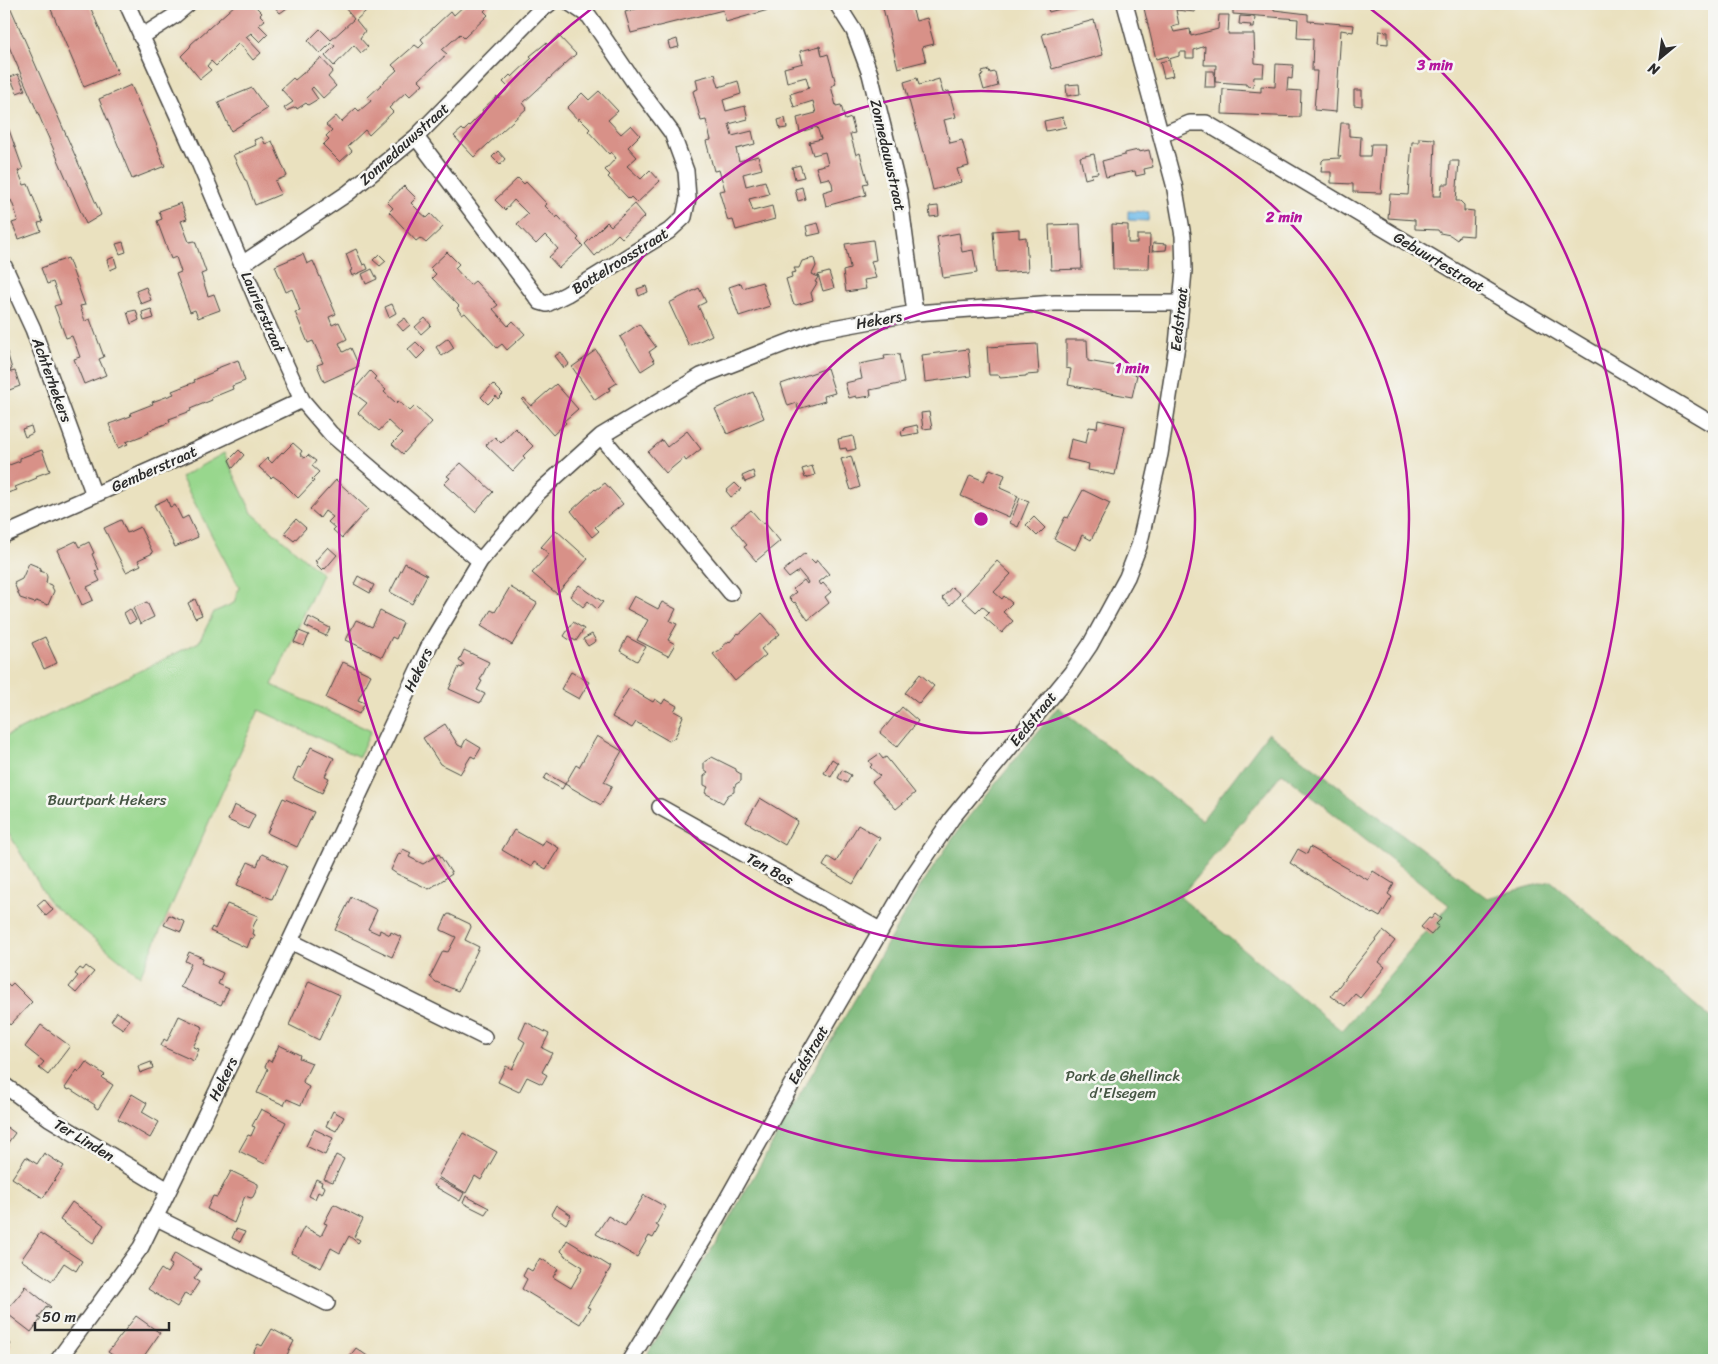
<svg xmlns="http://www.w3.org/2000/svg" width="1718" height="1364" viewBox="0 0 1718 1364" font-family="Sriracha,sans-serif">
  <rect width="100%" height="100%" fill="#f6f6f2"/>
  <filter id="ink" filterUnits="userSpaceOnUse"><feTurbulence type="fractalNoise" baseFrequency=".02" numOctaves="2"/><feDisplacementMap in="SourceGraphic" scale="10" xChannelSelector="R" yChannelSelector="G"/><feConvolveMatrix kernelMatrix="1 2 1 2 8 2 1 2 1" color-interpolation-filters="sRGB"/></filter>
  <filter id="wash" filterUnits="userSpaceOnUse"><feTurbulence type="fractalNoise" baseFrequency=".0096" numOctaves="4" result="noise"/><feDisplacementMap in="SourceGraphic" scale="20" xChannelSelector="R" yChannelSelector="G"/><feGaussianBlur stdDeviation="1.12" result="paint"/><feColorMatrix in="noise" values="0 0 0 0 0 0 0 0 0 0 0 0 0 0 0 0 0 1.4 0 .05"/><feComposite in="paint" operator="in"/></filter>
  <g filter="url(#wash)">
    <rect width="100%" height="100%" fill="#eae1bf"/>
    <path fill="#98d78d" stroke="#62815c" d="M224 453 252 513 322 574 272 685 371 731 359 757 259 710 140 976 50 903 4 825V737L199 642 214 612 234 603 239 587 181 477Z"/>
    <path fill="#7ab878" stroke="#527252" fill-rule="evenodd" d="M1058 707 1202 820 1268 733 1487 898 1551 881 1714 1021V1360H644L726 1225 813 1072 920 887 962 825ZM1282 773 1449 905 1342 1031 1180 897Z"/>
    <path fill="#70bbe9" stroke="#4e738a" d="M1128 211 1149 212 1148 221 1128 220Z"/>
    <g id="blocks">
      <path fill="#d89188" d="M4 4H9L101 215 86 224 4 35Z
        M54 4H89L118 73 84 87 50 7Z
        M236 4H253L262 13 260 15 265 20 259 25 268 34 260 42 251 33 246 37 261 53 253 60 239 43 216 66 211 61 207 66 211 70 200 79 181 56 190 47 191 44Z
        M272 4H293L280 13Z
        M349 4H374L356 20 365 31 360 38 368 47 361 53 354 45 334 66 325 56 335 46 331 43 320 54 308 41 320 29 331 40 354 19 345 8Z
        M466 4H491L484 11 488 15 464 38 460 34 442 50 447 54 419 80 423 84 410 96 406 92 389 108 393 112 369 135 365 130 348 146 352 151 340 162 323 145 329 139 326 136 332 130 326 125 336 116 341 122 356 108 359 111 371 101 368 97 397 70 392 65 415 45 419 48 424 43 421 39 451 11 454 15Z
        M643 4H789L726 22 723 10 631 33 625 12 639 8 638 5Z
        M882 4H911L916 21 927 18 934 44 922 47 926 61 898 68Z
        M1046 4H1079L1049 12Z
        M1143 4H1196L1195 12 1176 10 1179 25 1172 27 1174 32 1190 29 1191 36 1218 29 1219 15H1229L1228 34H1254L1255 63 1264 64 1263 77H1254L1253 87 1247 86V84L1215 82 1216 65H1204L1205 46 1194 50V58H1186V52H1179V56L1169 59 1168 56 1156 59Z
        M1233 4H1274V10L1308 14V21L1354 25 1353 32 1341 30 1336 112 1314 110 1317 71H1312L1313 39 1297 38 1298 19 1233 14Z
        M1240 16 1255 17 1254 28H1250L1251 25 1239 24Z
        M1094 20 1103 55 1052 69 1042 34Z
        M1379 31 1388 32V44L1378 43Z
        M558 35 576 54 523 103 527 108 474 157 454 136 462 129 464 131 483 112 482 110 497 96 498 98 509 88 503 82 510 75 512 77 532 58 530 56 546 43 548 45Z
        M677 39 679 47 670 49 668 42Z
        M820 46 822 56 828 54 836 84 831 86 836 106 841 105 845 120 851 118 855 133 850 134 856 155 860 153 868 183 863 184 866 195 826 206 823 192 833 189 832 183 829 178 820 180 816 167 828 164 825 152 813 155 809 142 821 139 817 127 800 132 797 118 816 113 813 101 794 107 790 94 809 88 806 77 787 82 784 68 803 63 800 51Z
        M321 58 333 71 328 77 336 86 323 98 313 87 311 89 318 99 308 105 306 103 297 109 296 107 286 111 284 108 293 102 281 89 293 78 295 80Z
        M1169 60 1173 76 1164 78 1160 62Z
        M1276 64 1293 65 1292 79 1288 78 1287 90 1301 91 1300 117 1222 114 1223 89 1261 92V86L1275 87Z
        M989 70 990 73 995 72 998 86 984 90 980 76 983 75 982 72Z
        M1206 71H1214L1215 87H1205Z
        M18 74 25 90 17 93 10 77Z
        M715 74 719 87 738 81 741 94 723 100 726 111 745 106 748 119 729 124 732 136 752 131 755 144 736 149 739 161 758 156 762 169 743 174 746 186 765 181 769 194 749 199 753 211 772 206 775 219 736 230 733 220 728 221 719 191 725 190 719 170 714 171 706 141 711 140 706 120 701 121 693 91 698 89 696 79Z
        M917 78 919 85 939 79 943 93 949 91 956 117 944 120 950 143 962 140 969 166 957 169 961 182 933 190 924 152H923L904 82Z
        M1079 84 1080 94 1067 96 1066 85Z
        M131 85 159 149H158L165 166 132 179 99 99Z
        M252 88 267 109 231 131 218 102Z
        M1354 90H1362V106L1354 105Z
        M599 91 618 111 608 120 621 134 631 125 640 135 628 147 637 157 627 166 641 179 650 170 660 181 637 203 631 197 629 199 608 177 610 175 605 170 616 158 611 152 609 154 588 131 590 129 579 118 578 120 567 108 582 93 589 100Z
        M1063 117 1066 127 1046 131 1044 121Z
        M785 118 787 128 780 129 778 120Z
        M1341 123H1349V136L1361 137 1360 156H1370L1371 144H1385L1381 193 1353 192V184L1331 183V172H1321L1322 161 1324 159 1340 158 1341 156H1338Z
        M9 130 23 169 18 171 24 185 28 184 43 222 38 223 41 231 19 239 12 223 18 221 15 210 11 200 5 203 4 199V132Z
        M262 137 265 144 272 141 287 176 275 181 281 194 255 205 246 180H245L233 155 256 145 254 140Z
        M1419 138 1435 139 1433 196H1441L1442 184H1449L1450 161H1459L1456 201H1460L1464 205V212H1465V210L1474 211 1473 236 1460 235 1457 240 1450 235 1440 233 1438 230 1415 229V220L1388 218 1390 194 1408 195 1412 142H1419Z
        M1138 150 1139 152 1149 150 1153 167 1144 169 1145 174 1136 176 1135 171 1106 177 1102 161 1125 155V153Z
        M498 151 505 159 500 165 492 157Z
        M1094 154 1098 173 1091 174 1092 177 1085 179 1080 157Z
        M800 165 804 177 795 179 792 167Z
        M518 178 524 184 526 182 547 204 545 206 551 212 556 218 558 216 579 238 577 240 583 246 559 268 549 257 558 249 552 242 545 235 536 244 517 224 528 214 514 200 505 210 495 200Z
        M404 186 416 198 411 203 419 211 427 218 431 214 443 227 426 243 420 238 416 241 389 212 393 208 387 202Z
        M802 187 805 199 798 201 795 189Z
        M181 203 187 219 181 221 189 242 195 241 206 272 201 274 208 296 214 294 220 310 198 318 195 310 190 312 176 274 181 272 176 257 171 259 157 221 162 219 159 211Z
        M635 204 645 216 622 238 618 234 595 256 585 244 607 222 611 226Z
        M938 206 939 216 930 217 929 207Z
        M818 223 821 233 808 236 806 226Z
        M1080 224 1082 269 1051 270 1049 225Z
        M1112 224 1128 225V243H1137V235H1150L1149 269H1113Z
        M1019 229V238L1026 237 1028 271 996 273 993 231Z
        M959 233 962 252 973 250 977 273 943 278 937 237Z
        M873 240 876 260 871 261 876 278 864 280 866 289 846 292 843 271 850 269V267L845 244Z
        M123 242 126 252 120 254 116 244Z
        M1153 243 1167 244 1166 250 1152 251Z
        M356 249 363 265 366 264 368 269 352 276 350 271 352 270 346 254Z
        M447 252 459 264 455 268 470 285 475 281 498 305 493 309 508 326 513 321 525 334 507 350 502 344 497 348 465 313 462 315 457 308 459 306 432 278 436 274 430 268Z
        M303 254 307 264 313 261 336 314 329 317 332 325 339 322 347 339 339 343 343 352 351 348 359 366 324 382 317 365 323 363 313 341 308 343 295 312 300 311 296 299 292 289 286 292 275 266Z
        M379 254 386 261 380 266 373 260Z
        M114 257 117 267 110 270 107 260Z
        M68 258 85 305 80 306 85 321 90 319 104 357 99 359 106 375 84 384 74 359 80 357 76 346 72 336 66 338 54 306 61 304 53 282 47 284 41 268Z
        M814 258 816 266 812 274 818 277 815 282 817 283 811 293 813 300 796 305 793 303 786 279 792 277 791 273 796 272 794 268H799L802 261Z
        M372 269 377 279 366 284 362 274Z
        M829 272 834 288 823 291 818 275Z
        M762 282 770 306 739 316 729 287 741 283 743 288Z
        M646 286 648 292 639 296 637 289Z
        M146 287 151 300 141 304 136 291Z
        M699 288 706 302 698 306 712 335 689 346 669 303Z
        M392 304 396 313 389 317 385 307Z
        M151 309 154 318 144 321 142 312Z
        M136 310 139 320 131 324 127 312Z
        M405 318 410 325 403 331 397 324Z
        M425 318 431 325 421 334 415 327Z
        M639 324 656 347 649 352 655 362 641 371 620 337Z
        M448 338 454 348 442 356 436 347Z
        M1066 340H1087L1088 361 1122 367 1121 372 1137 375 1132 397 1068 385 1071 369 1066 368Z
        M4 342 12 369 10 370 11 372 15 371 20 386 4 392Z
        M416 342 425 351 417 359 408 349Z
        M1037 344 1039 374 1026 375V376L1000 378 999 375H989L987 347Z
        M968 349 971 376 925 382 922 355Z
        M596 350 617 383 609 388 610 390 595 400 572 367Z
        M561 352 569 364 564 368 555 356Z
        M899 354 904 383 870 390 871 396 857 398 856 396 849 398 845 383 862 379 859 364 885 359 884 356Z
        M238 360 245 381 232 386 233 389 211 398 212 400 190 409 191 411 169 419 170 422 148 431 149 433 126 442 128 444 118 448 109 424 131 416 130 413 153 404 152 402 174 394 172 391 195 382 194 380 216 371 215 369Z
        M827 368 835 393 824 396 825 401 798 409 797 403 788 406 781 384Z
        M370 371 376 377 374 379 386 390 384 392 396 403 398 401 410 411 415 406 432 422 403 454 392 444 402 434 388 421 379 431 358 413 367 403 352 392Z
        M493 384 503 394 498 399 496 396 488 404 481 397Z
        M556 384 578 409 564 421 566 423 553 435 522 400 524 398 531 406Z
        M753 392 764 418 727 434 715 409Z
        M929 412 932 428 923 429 921 413Z
        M1098 420 1125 426 1115 475 1088 470 1089 464 1067 459 1071 439 1086 443 1089 427 1097 428Z
        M917 425 919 433 902 436 901 431 905 430 904 428Z
        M31 426 33 433 25 437 22 429Z
        M515 428 533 446 523 456 525 458 513 471 486 445 495 437 501 443Z
        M687 431 701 449 686 461 684 458 666 473 648 452 662 440 667 447Z
        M853 436 856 449 847 451 846 448 840 449 838 439Z
        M293 443 302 451 300 454 305 458 308 455 316 461 312 466 319 472 312 479 314 481 298 498 283 483 273 476 271 478 259 467 267 458 272 463 282 452 283 453Z
        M42 450 50 471 36 476 37 478 15 487 17 490 4 494V467L20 461V458Z
        M239 450 244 455 233 468 229 460Z
        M851 456 860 487 851 490 841 459Z
        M461 463 493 492 475 512 444 484 450 478 447 476Z
        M812 466 815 475 805 478 802 469Z
        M990 469 1005 475 1000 488 1018 496 1009 517 961 496 970 475 984 481Z
        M753 471 755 478 745 482 742 476Z
        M336 480 368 509 342 538 333 530 335 528 328 522 333 517 325 511 320 518 310 509Z
        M605 483 623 504 595 527 599 531 592 537 571 511 595 489 596 490Z
        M735 483 741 489 731 497 726 491Z
        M1083 490 1110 503 1091 540 1082 535 1075 550 1054 539 1065 517 1068 518Z
        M1020 498 1029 501 1018 527 1010 523Z
        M167 499 170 507 175 505 182 519 188 516 198 537 175 547 154 505Z
        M751 510 763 524 765 523 780 541 756 561 744 547 747 545 731 526Z
        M1034 517 1045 528 1037 536 1026 525Z
        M296 519 306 528 294 541 284 533Z
        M121 520 127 533 140 527 153 553 138 560 141 565 126 572 104 528Z
        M556 530 588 559 557 594 532 573 549 554 541 547Z
        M76 541 79 547 89 542 94 553 92 554 99 570 95 571 100 581 87 587 93 600 82 605 57 550Z
        M328 547 337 555 325 569 324 568 322 570 316 564 317 562 315 561Z
        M805 553 815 563 817 560 829 574 819 582 821 585 823 583 831 592 825 597 829 603 808 620 795 602 794 603 789 598 796 592 793 589 804 580 807 584 808 582 799 571 789 578 783 571Z
        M997 561 1011 574 994 592 1002 599 1004 596 1012 603 1003 612 1013 621 1002 633 984 617 989 612 982 606 976 612 962 599Z
        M29 563 41 568 40 571 46 573 47 577 46 583 51 585 54 591 48 605 36 601 35 603 20 598 14 583 22 579Z
        M405 563 427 575 412 604 390 592Z
        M358 576 374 585 370 593 354 584Z
        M579 585 603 602 597 609 588 601 583 607 570 596Z
        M510 587 537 603 512 645 481 626 491 610 495 612Z
        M952 587 960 594 950 605 942 598Z
        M634 596 658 609 662 602 676 609 670 621 677 624 668 640 675 644 668 656 637 640 648 620 627 609Z
        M195 599 202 615 195 618 188 603Z
        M147 602 154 617 140 624 133 608Z
        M130 609 136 620 129 624 124 613Z
        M380 611 403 623 396 639 392 637 382 657 346 640 356 620 372 627Z
        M762 613 780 634 761 649 766 655 735 681 713 654 723 648 722 647 729 641 730 642 738 633 739 634 743 631Z
        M309 617 330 628 326 636 305 626Z
        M573 622 584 629 576 641 572 639 571 641 564 636Z
        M299 631 309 635 304 646 294 642Z
        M592 634 596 641 588 646 583 639Z
        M45 637 57 663 44 669 32 643Z
        M627 637 646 647 637 661 620 651Z
        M464 650 489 662 480 680 482 681 477 690 485 694 480 703 449 689 459 667 462 668 464 664 459 661Z
        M343 662 371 675 358 700 365 703 359 714 326 698Z
        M571 672 589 682 579 699 561 689Z
        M920 674 934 686 919 704 905 693Z
        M629 688 653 702 655 699 662 704 665 699 677 706 674 711 683 716 679 726V729L674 738 669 741 636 722 632 728 612 717Z
        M902 707 918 721 897 747 880 733Z
        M445 724 458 745 462 747 466 739 481 748 475 758 471 756 460 774 440 764 423 738Z
        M597 736 622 751 604 782 612 786 601 805 565 784 576 765 579 767Z
        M311 747 334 758 325 776 329 778 322 793 293 779 298 767 301 768Z
        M879 754 883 759 886 757 915 793 896 809 872 782 880 776 870 767 872 765 869 761Z
        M712 757 736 769V771L741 774V781L736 784 734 788V792L728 795 723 803 705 793 708 787 704 785V776L708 773 704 770V762Z
        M832 759 838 763 831 777 824 773Z
        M842 770 851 775 847 783 838 778Z
        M547 774 565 784 562 789 544 779Z
        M283 798 314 812 297 847 267 833Z
        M760 798 798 821 785 845 746 822Z
        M234 805 255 815 248 829 228 820Z
        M858 825 880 838 853 884 823 866 828 857 836 862Z
        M514 830 542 846 545 840 559 848 546 869 534 862 531 867 502 850Z
        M1310 847 1368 880 1373 871 1394 884 1388 894 1392 897 1380 917 1373 913 1372 914 1290 863 1298 849 1307 854Z
        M403 849 411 853 409 857 423 864 439 854 452 874 429 889 397 874 391 870 399 853 401 854Z
        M262 854 287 866 272 899 237 885 248 862 257 866Z
        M351 897 377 910 368 929 379 934 380 930 390 935 391 932 401 937 392 957 335 930Z
        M44 899 53 910 46 916 37 905Z
        M227 904 258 916 252 929 254 930 253 934 255 935 253 939 251 938 247 948 210 931 212 927 215 929Z
        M449 914 470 924 471 927 465 940 479 947 458 991 436 982 430 977 443 951 448 952 456 937 441 930V928L447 915Z
        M1435 914 1441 919 1436 924 1439 926 1431 935 1421 927 1429 918 1431 919Z
        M169 915 185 922 181 932 164 925Z
        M1383 931 1395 941 1379 962 1385 967 1360 998 1355 994 1345 1006 1331 996Z
        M189 952 203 958 201 963 223 973 218 984 229 989 221 1005 180 987 191 964 185 961Z
        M86 966 94 972 76 993 69 987 78 976 75 974 80 968 83 970Z
        M4 980 10 986 13 983 32 1002 10 1025 4 1018Z
        M309 981 340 995 319 1040 289 1025Z
        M117 1012 129 1020 123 1029 111 1021Z
        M179 1016 203 1027 193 1047 199 1049 194 1061 161 1046 164 1039 167 1041Z
        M526 1022 549 1034 542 1048 552 1053 542 1072 547 1075 542 1084 527 1077 519 1092 498 1082 506 1066 512 1069 525 1042 519 1038Z
        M41 1025 70 1046 48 1075 39 1068 44 1062 25 1047Z
        M279 1045 300 1055 299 1058 312 1063 303 1081 304 1084 309 1087 301 1105 287 1099 284 1105 257 1093 268 1069 265 1067 268 1060 271 1062Z
        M86 1062 105 1075 102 1078 113 1085 98 1109 94 1107 95 1105 70 1089 69 1090 65 1088 77 1070 79 1072Z
        M151 1062 153 1068 140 1073 138 1067Z
        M132 1094 147 1103 142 1112 159 1122 150 1138 118 1119Z
        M261 1109 286 1122 265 1164 239 1151 248 1135 251 1136 255 1127 252 1126Z
        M333 1111 344 1117 336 1131 326 1126Z
        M4 1125 15 1133 4 1148Z
        M314 1129 333 1138 325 1155 306 1146Z
        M463 1133 497 1152 481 1180 475 1176 466 1193 438 1177Z
        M44 1153 64 1166 43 1198 12 1178 26 1157 37 1164Z
        M336 1155 344 1159 333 1182 324 1179Z
        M231 1171 258 1184V1187L253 1197 251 1198 245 1196 234 1223 207 1209 213 1196 217 1197Z
        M316 1179 322 1182 321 1185 325 1187 322 1194 318 1192 315 1199 309 1196Z
        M438 1179 464 1193 460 1201 434 1186Z
        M644 1195 666 1207 656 1225 659 1227 653 1238 649 1236 637 1257 596 1234 608 1216 625 1226Z
        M466 1196 489 1208 485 1214 463 1203Z
        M72 1202 104 1225 93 1243 60 1220Z
        M334 1204 363 1219 354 1237 360 1240 358 1243 349 1236 340 1253 331 1248 321 1268 291 1253 304 1227 321 1236 327 1224 324 1223Z
        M556 1205 571 1215 566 1224 551 1214Z
        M236 1229 245 1232 240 1242 232 1238Z
        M40 1233 82 1261 76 1271 64 1263 52 1281 21 1260Z
        M567 1240 611 1267 587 1307 590 1308 580 1324 522 1289 527 1279 523 1276 527 1268 532 1271 540 1258 558 1269 553 1277 571 1288 583 1267 564 1255V1254L561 1251Z
        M175 1253 201 1269 194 1279 199 1282 190 1296 185 1293 177 1307 148 1289 161 1269 167 1273 172 1265 169 1263Z
        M25 1286 51 1307 50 1308 47 1306 38 1318 41 1319 31 1332 5 1312 25 1288 24 1287Z
        M136 1316 160 1333 144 1356 147 1358 145 1360H120L108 1352Z
        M272 1329 294 1341 285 1359 256 1360 257 1358 252 1355 258 1344 262 1346Z
        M4 1338 11 1344 5 1351H4Z
        M356 1348 373 1360H347Z"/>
    </g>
  </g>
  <g filter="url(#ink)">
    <use href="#blocks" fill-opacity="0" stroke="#484641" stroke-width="1"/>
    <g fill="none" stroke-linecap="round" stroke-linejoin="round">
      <defs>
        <path id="minor" d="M127 4 200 165 263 315 302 400 331 434 480 561
          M837 4 854 31 870 74 899 191 915 313
          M141 37 174 16 188 4
          M1161 135 1190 123H1206L1714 425
          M416 137 540 302 547 304 567 294 669 231 684 217 688 198 686 171 672 133 634 82 589 16 571 4
          M242 264 348 193 416 137 537 13 549 4
          M4 266 33 329 94 495
          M601 436 731 593
          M4 535 198 449 302 400
          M660 807 880 930
          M290 941 484 1037
          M4 1085 49 1118 168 1190
          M155 1217 327 1303
          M58 1360 141 1247 290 941 430 644 480 561 539 492 601 436 701 376 817 331 915 313 1055 303H1181
          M630 1360 716 1219 802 1066 910 880 952 818 1071 673 1090 645 1127 577 1139 546 1160 454 1177 345 1184 271 1183 236 1174 184 1125 4"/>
      </defs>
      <use href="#minor" stroke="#484641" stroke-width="18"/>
      <use href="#minor" stroke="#fff" stroke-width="15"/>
    </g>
  </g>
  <g fill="none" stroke="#b5179e" stroke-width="2.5">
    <circle cx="981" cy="519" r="214"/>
    <circle cx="981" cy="519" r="428"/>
    <path d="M1367 6A642 642 0 1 1 595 6"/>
  </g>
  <g text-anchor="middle" stroke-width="5" stroke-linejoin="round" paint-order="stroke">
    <g font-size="15" fill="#2b2b2b" stroke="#f6f6f2">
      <text transform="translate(404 144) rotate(-42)" y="5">Zonnedauwstraat</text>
      <text transform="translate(888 155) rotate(77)" y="5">Zonnedauwstraat</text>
      <text transform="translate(620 261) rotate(-32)" y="5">Bottelroosstraat</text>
      <text transform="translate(1439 262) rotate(31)" y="5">Gebuurtestraat</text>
      <text transform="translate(263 312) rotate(66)" y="5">Laurierstraat</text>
      <text transform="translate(1179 319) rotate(-84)" y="5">Eedstraat</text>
      <text transform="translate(879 320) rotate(-10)" y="5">Hekers</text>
      <text transform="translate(52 380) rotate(70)" y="5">Achterhekers</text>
      <text transform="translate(154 469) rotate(-24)" y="5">Gemberstraat</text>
      <text transform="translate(418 670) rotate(-65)" y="5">Hekers</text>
      <text transform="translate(1033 719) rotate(-51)" y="5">Eedstraat</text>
      <text transform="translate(770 869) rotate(29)" y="5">Ten Bos</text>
      <text transform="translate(808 1055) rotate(-60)" y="5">Eedstraat</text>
      <text transform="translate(223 1079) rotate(-64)" y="5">Hekers</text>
      <text transform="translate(84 1140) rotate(31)" y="5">Ter Linden</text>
    </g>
    <g font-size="15" fill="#465644" stroke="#f6f6f2">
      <text x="107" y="805">Buurtpark Hekers</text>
      <text x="1123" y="1081">Park de Ghellinck<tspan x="1123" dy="17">d'Elsegem</tspan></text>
    </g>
  </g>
  <circle cx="981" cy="519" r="8" fill="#b5179e" stroke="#f6f6f2" stroke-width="2.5"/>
  <g font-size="15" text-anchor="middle" font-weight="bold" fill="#b5179e" stroke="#f6f6f2" stroke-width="5" stroke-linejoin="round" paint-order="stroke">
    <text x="1435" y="70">3 min</text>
    <text x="1284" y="222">2 min</text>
    <text x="1132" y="373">1 min</text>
  </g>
  <rect width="1718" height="1364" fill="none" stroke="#f6f6f2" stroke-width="20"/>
  <g transform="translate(1660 58) rotate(209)" stroke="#f6f6f2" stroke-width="4" paint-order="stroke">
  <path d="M0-4L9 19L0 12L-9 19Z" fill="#2b2b2b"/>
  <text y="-8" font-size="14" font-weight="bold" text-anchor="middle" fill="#2b2b2b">N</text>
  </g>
  <path d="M35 1322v8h134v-8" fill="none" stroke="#2b2b2b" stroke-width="2.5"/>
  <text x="42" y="1322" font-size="15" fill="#2b2b2b" stroke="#f6f6f2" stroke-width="4" paint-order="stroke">50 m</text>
</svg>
